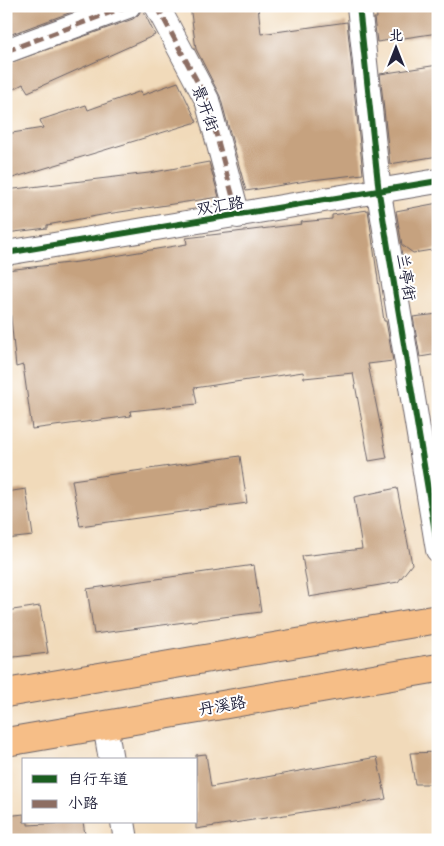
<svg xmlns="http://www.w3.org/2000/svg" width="444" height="846" viewBox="0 0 444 846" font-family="Pangolin,'LXGW WenKai TC',sans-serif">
  <rect width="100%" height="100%" fill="#fff"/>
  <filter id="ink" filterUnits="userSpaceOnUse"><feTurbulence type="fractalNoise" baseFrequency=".02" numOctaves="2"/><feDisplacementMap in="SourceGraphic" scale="10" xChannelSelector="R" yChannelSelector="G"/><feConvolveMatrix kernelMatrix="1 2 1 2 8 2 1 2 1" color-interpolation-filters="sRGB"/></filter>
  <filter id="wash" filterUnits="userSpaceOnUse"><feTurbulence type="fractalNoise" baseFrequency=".0096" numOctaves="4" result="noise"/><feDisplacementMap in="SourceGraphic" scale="20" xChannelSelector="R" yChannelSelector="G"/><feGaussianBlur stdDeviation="1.12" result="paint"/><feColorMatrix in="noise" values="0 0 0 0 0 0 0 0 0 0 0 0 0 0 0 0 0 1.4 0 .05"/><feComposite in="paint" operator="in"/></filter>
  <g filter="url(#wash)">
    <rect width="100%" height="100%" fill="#f1daba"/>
    <g id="blocks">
      <path fill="#c6a27f" d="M6 6H88L6 36Z
        M190 6H258L261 34 347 22 363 174 312 180 246 191 220 96 196 49Z
        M376 6H438V33L377 42 374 18H377Z
        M142 8 155 35 28 92 23 84 6 93V64L133 19 139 14Z
        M438 65V156L390 164 380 74Z
        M178 82 197 122 6 180V134L43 128 40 120 86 105 88 110 141 91 142 95Z
        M209 162 219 197 107 214 47 225V228L6 233V190L149 173Z
        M438 203V249L413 253 402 245 396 211Z
        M368 210 384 321H386L393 361 368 364 387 458 369 461 353 373 304 378 303 372 194 388 197 404 130 411 131 416 32 429 23 365 16 367 6 270 78 262 187 244 186 238 302 224 301 222 332 219V215Z
        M438 314V354L420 357 413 317Z
        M240 456 247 503 80 526 72 480Z
        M397 488 412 564 398 582 309 597 302 556 362 549 354 497Z
        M26 489 33 536 6 539V492Z
        M254 565 261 612 94 634 87 589Z
        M40 606 48 653 6 658V611Z
        M438 752V784H415L410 753Z
        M206 754 211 787 377 757 386 799 196 829V755Z
        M24 814V822H28V825L83 822 86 840H6V816Z"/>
    </g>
  </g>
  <g filter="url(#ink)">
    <use href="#blocks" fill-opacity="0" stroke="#6a6267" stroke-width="1"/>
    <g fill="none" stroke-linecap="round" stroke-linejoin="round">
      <defs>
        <path id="minor" d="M157 6 207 100 238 216
          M359 6 379 193 438 550
          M6 51 128 6
          M6 253 438 181
          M105 725 111 760
          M123 822 126 840"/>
        <path id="major" d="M6 693 438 619
          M6 742 438 668"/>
      </defs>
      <use href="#minor" stroke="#6a6267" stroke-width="26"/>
      <use href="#major" stroke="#6a6267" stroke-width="30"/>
      <use href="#minor" stroke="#fff" stroke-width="24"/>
      <use href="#major" stroke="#f6be87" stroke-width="28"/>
      <path stroke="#8d6e63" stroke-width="5" stroke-dasharray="10 5" stroke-linecap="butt" d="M157 6 207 100 238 216
        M6 51 128 6"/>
      <defs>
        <path id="cycleway" d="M359 6 379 193 438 550
          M6 253 438 181"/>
      </defs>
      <use href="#cycleway" stroke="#fff" stroke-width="9"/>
      <use href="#cycleway" stroke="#1b5e20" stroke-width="6"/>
    </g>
  </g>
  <g text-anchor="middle" stroke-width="4" stroke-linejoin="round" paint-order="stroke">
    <g font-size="16" fill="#22223b" stroke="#fff">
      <text transform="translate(206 108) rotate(70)" y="6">景开街</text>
      <text transform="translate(220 205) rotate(-9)" y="6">双汇路</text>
      <text transform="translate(407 277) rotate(81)" y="6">兰亭街</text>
      <text transform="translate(222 705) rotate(-10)" y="6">丹溪路</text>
    </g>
  </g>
  <rect width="444" height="846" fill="none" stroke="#fff" stroke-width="25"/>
  <rect x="22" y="758" width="175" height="65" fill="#ffffff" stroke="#a7a7b1"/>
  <rect x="32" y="775" width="25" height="8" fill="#1b5e20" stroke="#a7a7b1"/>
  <text x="68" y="784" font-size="15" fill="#22223b">自行车道</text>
  <rect x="32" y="800" width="25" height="8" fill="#8d6e63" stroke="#a7a7b1"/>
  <text x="68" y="808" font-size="15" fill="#22223b">小路</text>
  <g transform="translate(396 48)" stroke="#ffffff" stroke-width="4" paint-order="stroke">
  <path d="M0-4L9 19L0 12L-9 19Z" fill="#22223b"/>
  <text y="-8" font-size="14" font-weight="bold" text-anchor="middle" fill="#22223b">北</text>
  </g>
</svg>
